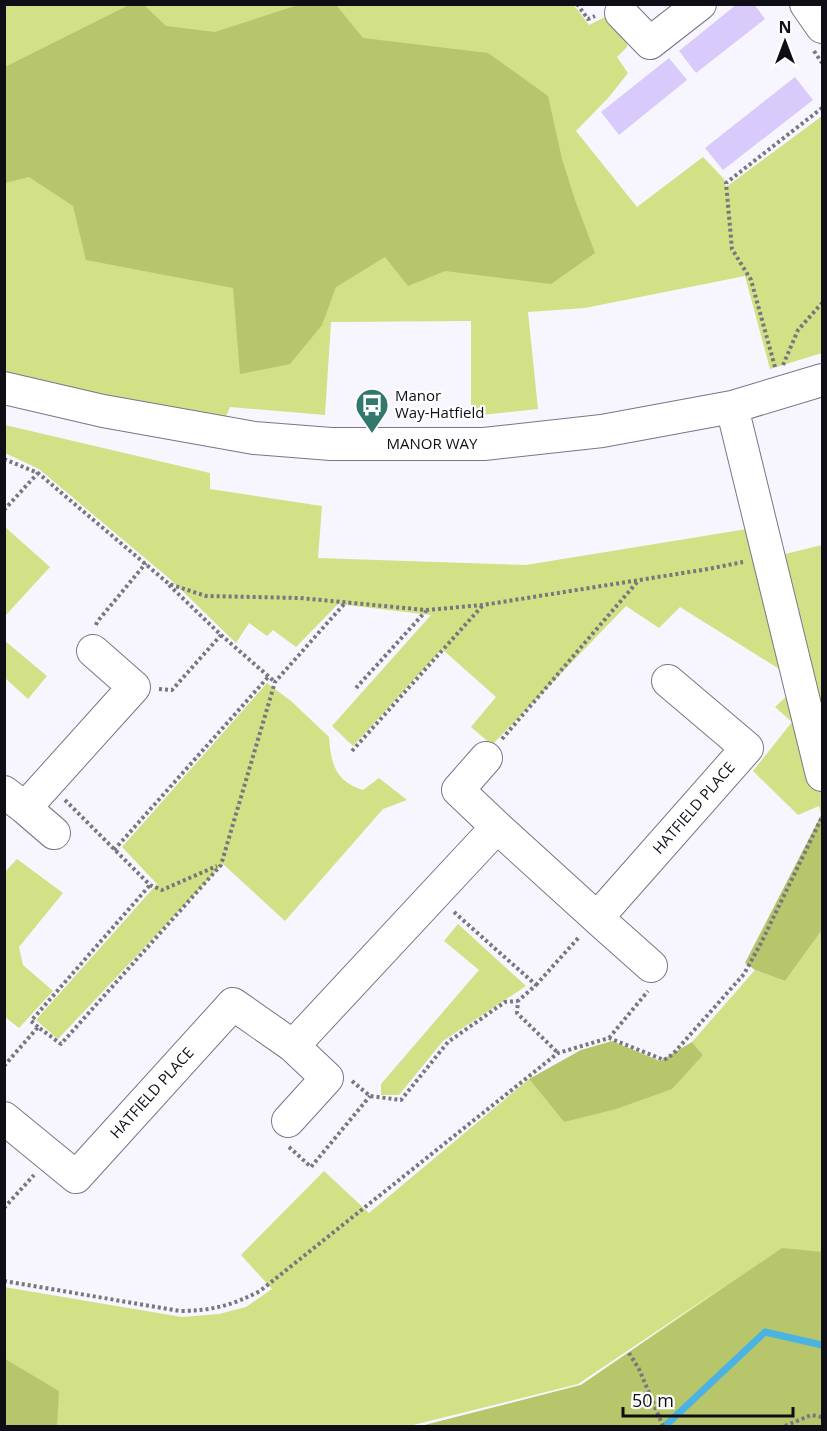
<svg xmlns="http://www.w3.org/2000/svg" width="827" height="1431" viewBox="0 0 827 1431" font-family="'Open Sans',sans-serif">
  <rect width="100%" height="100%" fill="#f7f5fe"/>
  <path fill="#d2e086" d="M573 4 589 25 613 13 629 31 627 47 617 57 628 73 609 97 576 131 637 207 703 157 724 179 726 187 822 116V353L770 369 745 276 585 308 528 312 538 409 471 416V321L331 322 325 415 230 407 224 421 70 391 5 372 4 5Z
    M5 425 210 473V489L322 506 318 558 526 565 747 529 781 670 680 607 659 628 626 606 492 745 471 727 496 697 442 649 353 746 332 726 431 615 338 604 296 647 273 630 267 636 249 623 236 643 171 580 39 469 5 453Z
    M5 527 50 567 5 616Z
    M822 545V820L819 806 798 815 753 771 792 722 775 707 787 696 773 557Z
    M5 641 47 676 28 699 5 678Z
    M267 683 291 701 329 737C331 764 335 781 363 790L379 778 407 800 383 809 285 921 223 864 58 1039 36 1020 157 884 122 847Z
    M17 859 63 893 19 947 23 965 53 991 19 1028 4 1016 5 872Z
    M458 924 526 986 443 1041 399 1095H381V1084L479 970 444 941Z
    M822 930V1426H421L581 1385 727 1284 578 1384 409 1426H5L4 1287 182 1317 219 1314 246 1307 272 1289 241 1255 324 1171 369 1213 529 1079 564 1122 703 1055 692 1042 755 970 785 981Z"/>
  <path fill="#b7c56b" d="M131 4 144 5 166 26 215 32 298 5H336L363 38 488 53 548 96 562 159 575 200 595 253 551 284 445 271 408 286 385 257 336 287 322 325 290 364 240 374 233 288 86 260 73 206 29 177 5 183V67Z
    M821 815 822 930 785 981 755 970 745 963Z
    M612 1041 660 1061 692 1042 703 1055 672 1089 616 1109 564 1122 529 1079 581 1050Z
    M782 1248 822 1252V1426H421L581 1385Z
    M5 1359 59 1391 57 1426H5Z"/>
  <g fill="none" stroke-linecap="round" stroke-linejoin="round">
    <path stroke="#4bb3e1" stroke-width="7" d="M665 1426 765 1332 822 1345"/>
  </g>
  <path fill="#d8cbfc" d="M737 4H754L765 19 696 73 679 51Z
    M669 58 687 80 619 135 601 112Z
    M795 77 813 100 723 170 705 148Z"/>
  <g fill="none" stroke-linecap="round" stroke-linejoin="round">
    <defs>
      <path id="minor" d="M806 4 822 27
        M621 13 650 43 700 4
        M4 388 103 411 254 438 331 444H484L602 431 732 407 822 380
        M732 407 822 775
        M486 758 458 790 497 827
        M4 792 25 808 134 687 93 651
        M25 808 54 833
        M597 918 651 966
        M4 1118 76 1177 233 1004 293 1046 497 827 597 918 747 748 668 681
        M288 1121 327 1078 293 1046"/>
    </defs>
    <use href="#minor" stroke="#7a7588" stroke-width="34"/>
    <path stroke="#78767e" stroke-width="4" stroke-dasharray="3 3" stroke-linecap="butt" d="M577 4 588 19 595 16
      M814 51 822 63
      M783 365 798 330 822 303
      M775 367 751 280 732 249 726 183 822 108
      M4 459 38 473 169 584 206 596 300 598 426 610 483 605 708 569 743 562
      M4 510 38 473
      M169 585 221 635 275 682
      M96 625 97 622 146 563
      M356 688 426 611
      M159 689 172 690 221 635
      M502 739 638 581
      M352 751 483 605
      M65 800 150 885 162 890 217 866
      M114 850 269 676
      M454 912 536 985 518 1001 517 1013 558 1053
      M536 985 580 936
      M38 1027 31 1021 150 885
      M609 1038 648 991
      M4 1066 38 1027 61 1044 221 865 275 682 345 603
      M352 1081 370 1096 401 1100 448 1042 505 1002 518 1001
      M289 1147 311 1167 370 1096
      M4 1208 34 1175
      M4 1281 180 1311C211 1311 233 1305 260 1291L558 1053 609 1038 664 1060 673 1054 744 974 761 943 822 817
      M629 1353 639 1369 663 1426
      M785 1426 811 1415 822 1417"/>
    <use href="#minor" stroke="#fff" stroke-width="32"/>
  </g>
  <defs>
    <symbol id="bus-pin" viewBox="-11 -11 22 30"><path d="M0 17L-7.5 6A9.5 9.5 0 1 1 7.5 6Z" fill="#32786d" stroke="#fff"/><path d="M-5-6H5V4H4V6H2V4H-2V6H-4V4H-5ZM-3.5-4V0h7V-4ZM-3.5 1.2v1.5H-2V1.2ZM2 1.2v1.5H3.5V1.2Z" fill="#fff"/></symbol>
  </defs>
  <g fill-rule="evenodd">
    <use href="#bus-pin" x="353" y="386" width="38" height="52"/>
  </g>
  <g text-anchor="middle" stroke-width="4.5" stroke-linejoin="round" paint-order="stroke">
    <g font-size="15" fill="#0f0d15" stroke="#fff" text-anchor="start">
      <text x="395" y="401">Manor<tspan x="395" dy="17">Way-Hatfield</tspan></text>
    </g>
    <g font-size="15" fill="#0f0d15" stroke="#fff">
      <text x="432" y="449">MANOR WAY</text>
      <text transform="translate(694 808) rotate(-49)" y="5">HATFIELD PLACE</text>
      <text transform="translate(152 1093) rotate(-48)" y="5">HATFIELD PLACE</text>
    </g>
  </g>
  <rect width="827" height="1431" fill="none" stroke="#0f0d15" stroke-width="12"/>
  <g transform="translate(785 42)" stroke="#ffffff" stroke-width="4.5" paint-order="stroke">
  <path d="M0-4.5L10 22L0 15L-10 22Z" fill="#0f0d15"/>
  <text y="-9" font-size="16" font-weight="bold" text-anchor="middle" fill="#0f0d15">N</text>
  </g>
  <path d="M623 1407v9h170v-9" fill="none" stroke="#0f0d15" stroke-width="3"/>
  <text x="632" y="1407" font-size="18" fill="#0f0d15" stroke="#ffffff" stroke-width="4.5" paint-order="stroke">50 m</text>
</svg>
